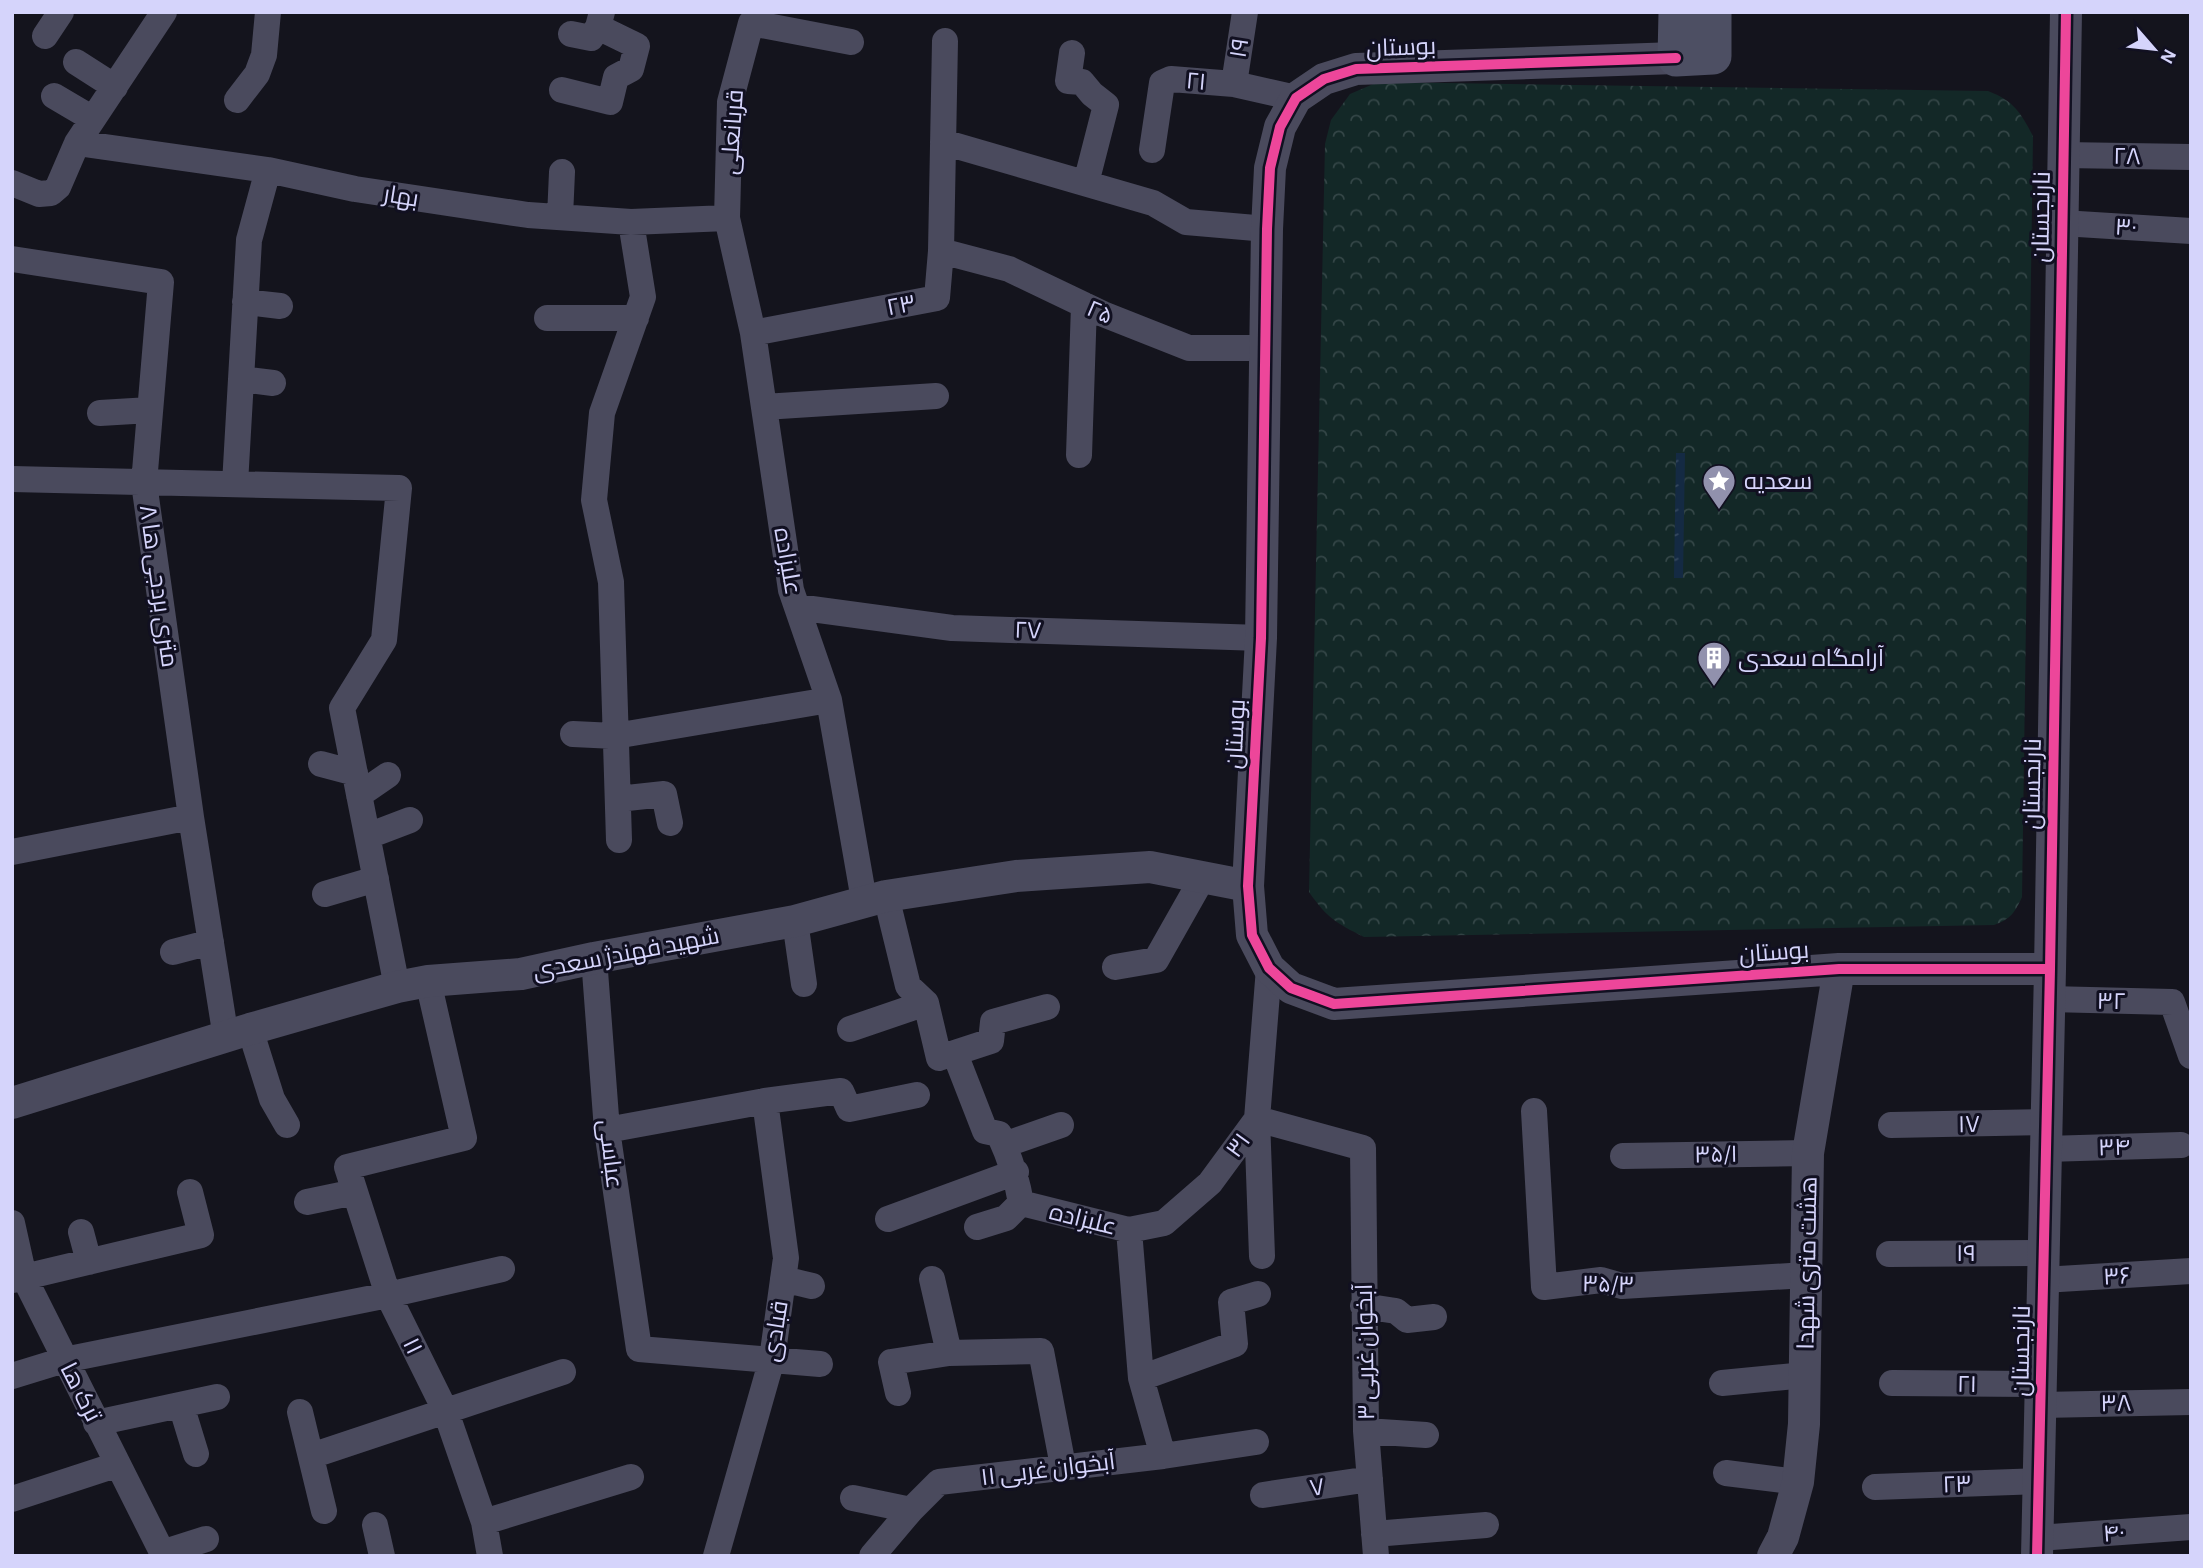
<svg xmlns="http://www.w3.org/2000/svg" width="2203" height="1568" viewBox="0 0 2203 1568" font-family="'Alegreya Sans',Cairo,sans-serif">
  <defs>
    <pattern id="forest-crowns" width="20" height="18" patternUnits="userSpaceOnUse" patternTransform="scale(1.75)"><rect width="20" height="18" fill="#132827"/><path d="M2 6a3 3 0 1 1 6 0M12 15a3 3 0 1 1 6 0" fill="none" stroke="#344647"/></pattern>
    <pattern id="water-ripples" width="26" height="14" patternUnits="userSpaceOnUse" patternTransform="scale(1.75)"><rect width="26" height="14" fill="#142a43"/><path d="M2 4q2-2 4 0t4 0M15 11q2-2 4 0t4 0" fill="none" stroke="#35485f"/></pattern>
  </defs>
  <rect width="100%" height="100%" fill="#14141d"/>
  <path fill="url(#forest-crowns)" d="M1378 82 1988 91C2014 101 2020 112 2033 136L2022 897C2015 912 2011 919 1994 925L1364 937C1336 923 1327 918 1309 892L1325 144 1331 120 1350 94Z"/>
  <path fill="url(#water-ripples)" d="M1676 453H1685L1683 578H1674Z"/>
  <g fill="none" stroke-linecap="round" stroke-linejoin="round">
    <path stroke="#4a4a5d" stroke-width="26" d="M571 34 591 38 598 27
      M45 36 61 12
      M851 42 751 23 730 102 727 218 753 333 791 590 829 700 864 900
      M1072 53 1068 81 1082 82 1092 94 1106 105 1086 183
      M76 62 115 87
      M1234 84 1245 12
      M562 90 610 102 616 77 631 69 637 46 598 27 602 12
      M54 96 93 119
      M237 100 257 74 264 55 268 12
      M943 142 1153 203 1186 222 1267 229
      M77 143 268 170 355 189 528 215 631 222 727 218
      M1152 150 1162 83 1171 79 1234 84 1296 98
      M2063 155 2191 157
      M12 183 39 194 51 193 58 187 77 143 164 12
      M560 217 562 172
      M2062 223 2191 231
      M941 251 1009 269 1103 314 1189 348H1264
      M12 259 161 282 144 483 191 817 226 1038
      M245 302 280 306
      M547 318H636
      M753 333 937 298 941 251 945 41
      M241 379 273 383
      M764 407 936 396
      M100 413 150 410
      M1079 455 1084 305
      M12 479 399 488 384 640 342 708 397 987
      M235 484 249 240 268 170
      M797 607 952 628 1261 638
      M573 734 615 736 829 700
      M321 764 355 773
      M359 795 388 775
      M618 799 664 794 670 823
      M368 836 410 820
      M619 840 611 582 594 500 602 413 643 297 631 222
      M12 852 191 817
      M325 894 376 879
      M886 896 908 986 926 1003 939 1058 991 1041 993 1022 1047 1007
      M795 921 804 984
      M173 952 211 942
      M594 958 607 1130 639 1349 820 1364
      M1115 967 1156 960 1203 877
      M428 981 464 1138 347 1167 388 1295 446 1412 484 1522 490 1556
      M2049 999 2172 1002 2191 1056
      M250 1029 272 1099 287 1125
      M850 1029 926 1003
      M955 1054 985 1131 999 1134C1010 1158 1017 1178 1021 1203L1129 1230 1164 1223 1210 1183 1257 1119 1363 1148 1366 1431 1376 1556
      M1534 1111 1544 1287 1601 1280 1622 1286 1806 1275
      M1891 1125 2047 1122
      M607 1130 765 1101 841 1091 849 1109 917 1095
      M1004 1145 1061 1125
      M2046 1149 2181 1145
      M1623 1156 1808 1153
      M307 1202 355 1192
      M888 1219 1016 1172
      M12 1223 24 1277 164 1556
      M977 1227 1006 1218 1021 1203
      M1129 1230 1141 1378 1163 1456
      M81 1232 89 1262
      M1889 1254 2044 1253
      M1262 1256 1257 1119 1269 968
      M783 1279 812 1286
      M932 1279 949 1353
      M12 1280 201 1235 190 1192
      M2043 1280 2191 1271
      M1363 1306 1396 1311 1407 1320 1434 1317
      M12 1376 64 1360 388 1295 502 1269
      M1141 1378 1235 1344 1231 1302 1258 1294
      M1722 1383 1805 1375
      M1892 1383 2041 1384
      M898 1393 891 1362 949 1353 1041 1351 1063 1466
      M181 1405 196 1454
      M2041 1405 2191 1402
      M300 1412 324 1511
      M96 1423 217 1397
      M1366 1431 1426 1435
      M311 1456 563 1372
      M1726 1473 1798 1482
      M1875 1487 2039 1481
      M1263 1495 1370 1479
      M853 1498 911 1510
      M12 1499 116 1465
      M484 1522 631 1477
      M375 1525 382 1556
      M1374 1534 1486 1525
      M2038 1538 2191 1527
      M162 1553 206 1539
      M716 1556 772 1359 786 1258 765 1101
      M872 1556 911 1510 939 1482 1163 1456 1256 1442"/>
    <path stroke="#4a4a5d" stroke-width="32" d="M1676 58 1356 69 1324 79 1296 98 1280 127 1270 168 1267 229 1261 638 1248 886 1252 935 1269 968 1291 988 1334 1004 1839 969H2050
      M12 1103 250 1029 397 987 428 981 521 974 594 958 795 921 886 896 1016 876 1150 867 1248 886
      M1773 1556 1783 1537 1798 1482 1804 1424 1808 1153 1839 969
      M2037 1556 2050 969 2066 12"/>
    <path stroke="#4d4f63" stroke-width="37" d="M1677 12 1676 58 1713 56V12"/>
    <defs>
      <path id="cycleway" d="M1676 58 1356 69 1324 79 1296 98 1280 127 1270 168 1267 229 1261 638 1248 886 1252 935 1269 968 1291 988 1334 1004 1839 969H2050
        M2037 1556 2050 969 2066 12"/>
    </defs>
    <use href="#cycleway" stroke="#111021" stroke-width="15"/>
    <use href="#cycleway" stroke="#ed469a" stroke-width="10"/>
  </g>
  <defs>
    <symbol id="sight-pin" viewBox="-11 -11 22 30"><path d="M0 17L-7.5 6A9.5 9.5 0 1 1 7.5 6Z" fill="#9191ad" stroke="#111021"/><path d="M0-6L1.8-2.2L6-1.7L2.9 1.2L3.7 5.4L0 3.3L-3.7 5.4L-2.9 1.2L-6-1.7L-1.8-2.2Z" fill="#fff"/></symbol>
    <symbol id="building-pin" viewBox="-11 -11 22 30"><path d="M0 17L-7.5 6A9.5 9.5 0 1 1 7.5 6Z" fill="#9191ad" stroke="#111021"/><path d="M-4-6H4V6H1V3H-1V6H-4ZM-2.5-4.3h1.7v1.8h-1.7ZM.8-4.3h1.7v1.8H.8ZM-2.5-1h1.7V.8h-1.7ZM.8-1h1.7V.8H.8Z" fill="#fff"/></symbol>
  </defs>
  <g fill-rule="evenodd">
    <use href="#sight-pin" x="1700" y="462" width="38" height="52"/>
    <use href="#building-pin" x="1695" y="639" width="38" height="52"/>
  </g>
  <g text-anchor="middle" stroke-width="6" stroke-linejoin="round" paint-order="stroke">
    <g font-size="24" fill="#d5d4fb" stroke="#111021">
      <text transform="translate(1401 47) rotate(-2)" y="8">بوستان</text>
      <text transform="translate(1239 48) rotate(-81)" y="8">۱۹</text>
      <text transform="translate(1196 81) rotate(5)" y="8">۲۱</text>
      <text transform="translate(732 132) rotate(-86)" y="8">قربانعلی</text>
      <text transform="translate(2127 156) rotate(1)" y="8">۲۸</text>
      <text transform="translate(401 196) rotate(9)" y="8">بهار</text>
      <text transform="translate(2041 217) rotate(-89)" y="8">نارنجستان</text>
      <text transform="translate(2126 227) rotate(3)" y="8">۳۰</text>
      <text transform="translate(901 305) rotate(-11)" y="8">۲۳</text>
      <text transform="translate(1100 312) rotate(23)" y="8">۲۵</text>
      <text transform="translate(788 561) rotate(80)" y="8">علیزاده</text>
      <text transform="translate(159 586) rotate(82)" y="8">۸ متری بردجی ها</text>
      <text transform="translate(1028 630) rotate(2)" y="8">۲۷</text>
      <text transform="translate(1235 734) rotate(-87)" y="8">بوستان</text>
      <text transform="translate(2032 784) rotate(-89)" y="8">نارنجستان</text>
      <text transform="translate(1774 952) rotate(-4)" y="8">بوستان</text>
      <text transform="translate(626 953) rotate(-11)" y="8">شهید فهندژ سعدی</text>
      <text transform="translate(2111 1001) rotate(1)" y="8">۳۲</text>
      <text transform="translate(1969 1124) rotate(-1)" y="8">۱۷</text>
      <text transform="translate(1238 1145) rotate(-54)" y="8">۳۱</text>
      <text transform="translate(2114 1147) rotate(-2)" y="8">۳۴</text>
      <text transform="translate(611 1154) rotate(83)" y="8">عباسی</text>
      <text transform="translate(1716 1154) rotate(-1)" y="8">۳۵/۱</text>
      <text transform="translate(1083 1219) rotate(14)" y="8">علیزاده</text>
      <text x="1966" y="1261">۱۹</text>
      <text transform="translate(1807 1263) rotate(-89)" y="8">هشت متری شهدا</text>
      <text transform="translate(2117 1276) rotate(-3)" y="8">۳۶</text>
      <text transform="translate(1608 1284) rotate(1)" y="8">۳۵/۳</text>
      <text transform="translate(775 1331) rotate(-81)" y="8">قبادی</text>
      <text transform="translate(413 1346) rotate(64)" y="8">۱۱</text>
      <text transform="translate(2021 1351) rotate(-89)" y="8">نارنجستان</text>
      <text transform="translate(1365 1352) rotate(-91)" y="8">آبخوان غربی ۳</text>
      <text transform="translate(1967 1384) rotate(1)" y="8">۲۱</text>
      <text transform="translate(81 1392) rotate(63)" y="8">ترک ها</text>
      <text transform="translate(2116 1403) rotate(-1)" y="8">۳۸</text>
      <text transform="translate(1048 1469) rotate(-7)" y="8">آبخوان غربی ۱۱</text>
      <text transform="translate(1957 1484) rotate(-2)" y="8">۲۳</text>
      <text transform="translate(1317 1487) rotate(-8)" y="8">۷</text>
      <text transform="translate(2114 1533) rotate(-4)" y="8">۴۰</text>
    </g>
    <g font-size="24" fill="#d5d4fb" stroke="#111021" text-anchor="start">
      <text x="1744" y="489">سعدیه</text>
      <text x="1738" y="666">آرامگاه سعدی</text>
    </g>
  </g>
  <rect width="2203" height="1568" fill="none" stroke="#d5d4fb" stroke-width="28"/>
  <g transform="translate(2154 49) rotate(118)" stroke="#111021" stroke-width="5" paint-order="stroke">
  <path d="M0-5L12 26L0 18L-12 26Z" fill="#d5d4fb"/>
  <text y="-10" font-size="19" font-weight="bold" text-anchor="middle" fill="#d5d4fb">N</text>
  </g>
</svg>
